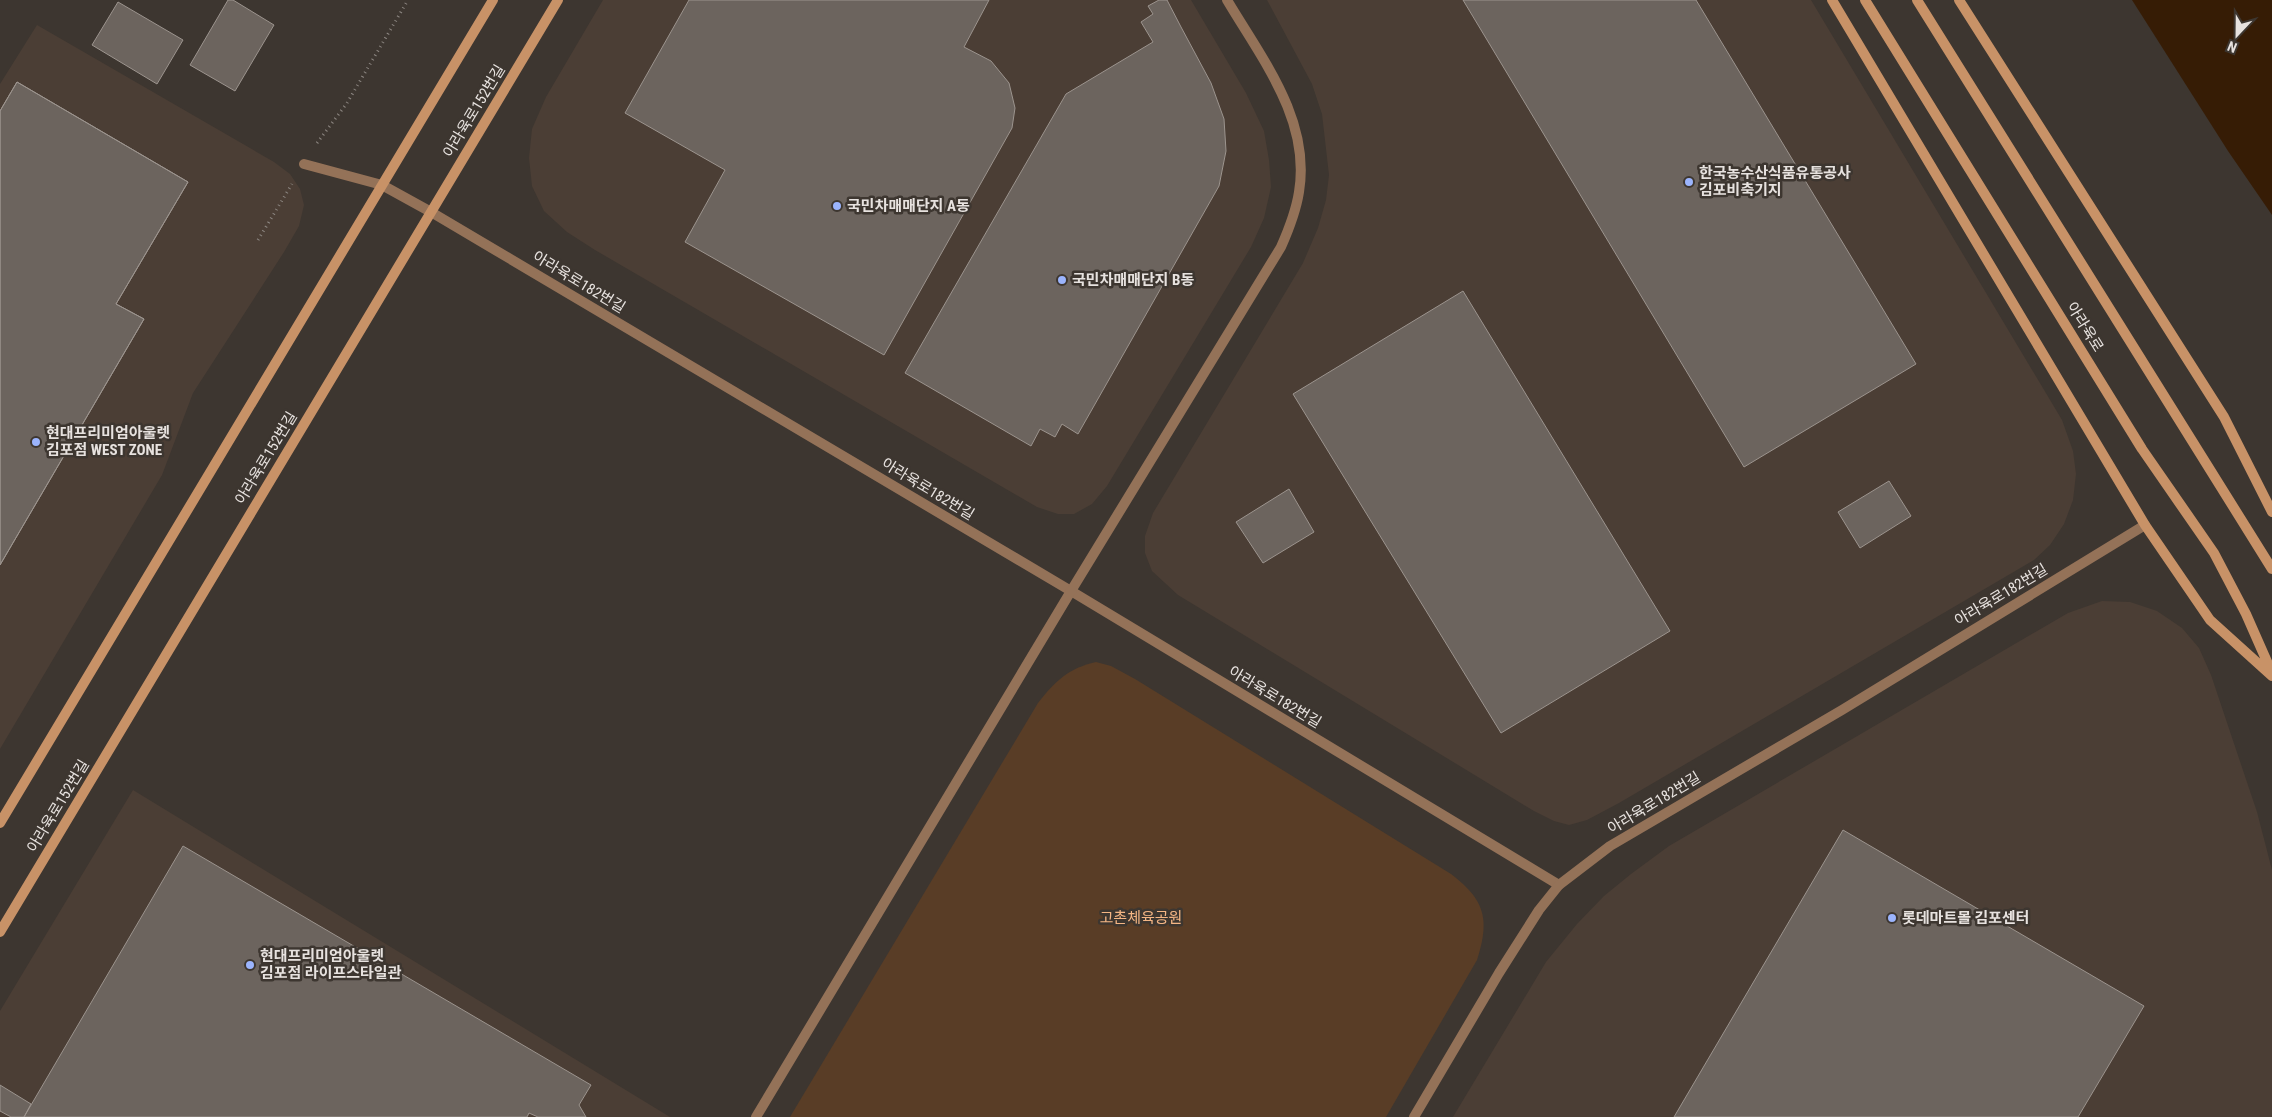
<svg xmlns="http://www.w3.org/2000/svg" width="2272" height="1117" viewBox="0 0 2272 1117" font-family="'Roboto Condensed','Noto Sans KR',sans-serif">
  <rect width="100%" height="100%" fill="#3d3630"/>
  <path fill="#4b3e35" d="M603 0H1191L1246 93 1264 131 1269 160 1271 187 1264 218 1251 247 1107 486 1092 504 1074 514H1058L1037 507 595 250 567 232 544 211 532 186 529 158 532 129 546 97Z
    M1267 0H1811L2062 420 2073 451 2076 474 2073 500 2064 524 2050 545 2034 560 1619 803 1587 820 1569 825 1554 821 1534 811 1178 595 1152 571 1145 553V536L1153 513 1303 263 1318 228 1326 200 1329 175 1322 114 1312 84Z
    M37 25 274 162 290 174 300 189 304 205 299 226 284 252 193 393 162 475 0 749V84Z
    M2102 601 2130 602 2157 611 2182 628 2199 648 2211 675 2257 812 2272 870V1117H1453L1546 962 1577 924 1604 896 1631 874 1669 846 2068 613Z
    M133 790 670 1117H0V1011Z"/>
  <path fill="#593d26" d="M1096 662 1111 666 1135 679 1451 874C1485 900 1490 919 1477 960L1386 1117H790L1038 703C1055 681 1069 668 1096 662Z"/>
  <path fill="#361c05" d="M2132 0H2272V215L2228 151Z"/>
  <path fill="#6c645e" stroke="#9c948e" d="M228 0H233L274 25 235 91 190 65Z
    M689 0H989L964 47 991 61 1009 83 1015 108 1012 128 884 355 685 242 725 170 625 113Z
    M1159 0H1167L1181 27 1211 83 1224 119 1226 151 1219 186 1078 434 1062 424 1055 437 1040 429 1031 446 905 373 1066 94 1153 42 1141 22 1153 14 1148 6Z
    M1463 0H1696L1916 364 1744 467Z
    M118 2 183 40 157 84 92 45Z
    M17 82 188 182 116 304 144 319 0 565V111Z
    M17 82 188 182 116 304 144 319 0 565V111Z
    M1463 291 1670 631 1501 733 1293 394Z
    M1889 481 1911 516 1860 548 1838 512Z
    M1289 489 1314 532 1263 563 1236 522Z
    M1843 830 2144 1006 2078 1117H1674Z
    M183 846 591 1085 579 1105 586 1117H538L529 1113 527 1117H24Z
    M0 1085 31 1104 24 1117H11L0 1111Z"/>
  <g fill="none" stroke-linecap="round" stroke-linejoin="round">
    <path stroke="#8c8681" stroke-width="3" stroke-dasharray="1 4" stroke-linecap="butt" d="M317 143 347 103 408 0
      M258 240 292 184"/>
    <path stroke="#947258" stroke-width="10" d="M304 164 382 185 431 212 1071 591 1559 885"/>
    <path stroke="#947258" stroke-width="10" d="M756 1117 1071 591 1281 247C1289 229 1296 211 1299 192 1311 120 1262 59 1227 0
      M1414 1117 1499 973 1539 910 1559 885 1610 846 1842 710 2145 525"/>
    <path stroke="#c89267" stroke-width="10" d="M1832 0 2145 525 2210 620 2272 676
      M1865 0 2142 449 2214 553 2246 614 2272 673
      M1917 0 2272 569
      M1959 0 2224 417 2272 512
      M0 823 493 0
      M0 932 558 0"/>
  </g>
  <g fill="#9bb4fd" stroke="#3d3630" stroke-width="2">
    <circle cx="1689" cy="182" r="5"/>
    <circle cx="837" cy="206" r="5"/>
    <circle cx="1062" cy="280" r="5"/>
    <circle cx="36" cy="442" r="5"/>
    <circle cx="1892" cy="918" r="5"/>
    <circle cx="250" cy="965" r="5"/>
  </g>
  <g text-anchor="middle" stroke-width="5" stroke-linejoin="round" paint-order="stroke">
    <g font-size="15" fill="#e7e2df" stroke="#3d3630">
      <text transform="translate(474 111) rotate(-59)" y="5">아라육로152번길</text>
      <text transform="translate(579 282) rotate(31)" y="5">아라육로182번길</text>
      <text transform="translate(2085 327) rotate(58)" y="5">아라육로</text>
      <text transform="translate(266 458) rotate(-59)" y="5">아라육로152번길</text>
      <text transform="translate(928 489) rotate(31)" y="5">아라육로182번길</text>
      <text transform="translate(2001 595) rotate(-31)" y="5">아라육로182번길</text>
      <text transform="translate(1275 697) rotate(31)" y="5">아라육로182번길</text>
      <text transform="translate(1654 803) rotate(-31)" y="5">아라육로182번길</text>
      <text transform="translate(58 806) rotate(-59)" y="5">아라육로152번길</text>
    </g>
    <g font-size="15" font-weight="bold" fill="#e7e2df" stroke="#3d3630" text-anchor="start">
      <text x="1699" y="178">한국농수산식품유통공사<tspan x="1699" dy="17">김포비축기지</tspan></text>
      <text x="847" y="211">국민차매매단지 A동</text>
      <text x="1072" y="285">국민차매매단지 B동</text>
      <text x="46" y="438">현대프리미엄아울렛<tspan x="46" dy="17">김포점 WEST ZONE</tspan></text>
      <text x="1902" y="923">롯데마트몰 김포센터</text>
      <text x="260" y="961">현대프리미엄아울렛<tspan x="260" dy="17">김포점 라이프스타일관</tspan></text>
    </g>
    <g font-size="15" fill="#f5b684" stroke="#3d3630">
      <text x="1141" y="923">고촌체육공원</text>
    </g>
  </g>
  <g transform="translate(2237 35) rotate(202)" stroke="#3d3630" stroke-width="4" paint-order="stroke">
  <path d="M0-4L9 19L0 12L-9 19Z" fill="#e7e2df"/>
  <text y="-8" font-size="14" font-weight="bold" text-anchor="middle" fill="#e7e2df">N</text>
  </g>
</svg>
